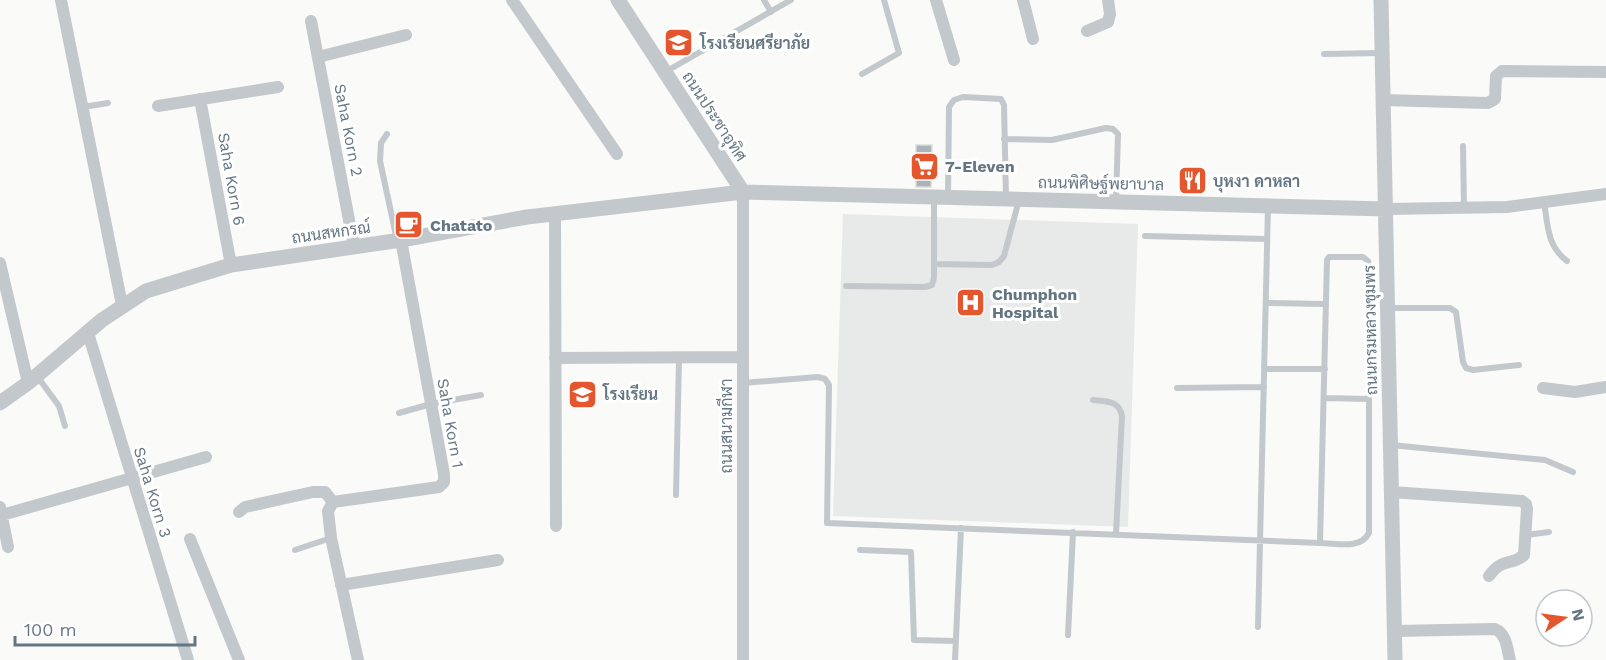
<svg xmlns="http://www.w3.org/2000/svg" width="1606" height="660" viewBox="0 0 1606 660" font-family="'Work Sans',Sarabun,sans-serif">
  <rect width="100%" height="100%" fill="#fafaf8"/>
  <path fill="#e8e9e9" d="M843 214 1138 224 1128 527 833 516Z"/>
  <path fill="#aab3b9" stroke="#dcdcda" stroke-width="1.5" d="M916 145H932L931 187H916Z"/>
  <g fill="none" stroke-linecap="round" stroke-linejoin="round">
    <path stroke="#c3c8cc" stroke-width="6" d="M764 0 771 12
      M1324 54 1381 53
      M665 72 791 0
      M862 74 899 53 884 0
      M83 107 108 103
      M387 134 381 143 380 161 397 240
      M1004 139 1052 140 1106 128 1113 129 1118 134 1116 201
      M1463 146 1464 208
      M948 196 949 107 954 100 963 97 1001 99 1004 105 1006 198
      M1544 202C1548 226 1547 246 1567 261
      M1145 236 1267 239
      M934 264 992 265 999 262 1004 256 1019 200
      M846 286 925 287 932 285 934 278V198
      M1266 303 1324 304
      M1388 308H1450L1456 312 1463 362 1466 368 1473 370 1519 365
      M1264 369H1325
      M37 376 59 406 65 426
      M743 383 818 377 825 379 829 385 827 523 1320 543C1337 543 1360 550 1369 533V268L1368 261 1363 257H1329L1327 260 1320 543
      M1177 388 1264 387
      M1325 398 1369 399
      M1093 400C1107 402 1119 400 1122 416L1116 534
      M399 413 431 404 481 395
      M1391 445 1545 460 1573 472
      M676 495 679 358
      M1526 535 1549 532
      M295 550 331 538
      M860 550 911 552 914 640 956 641
      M1258 627 1268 206
      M1068 635 1073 532
      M955 660 961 528"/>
    <path stroke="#c3c8cc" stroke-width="12" d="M61 0 122 305
      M512 0 617 154
      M936 0 954 60
      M1023 0 1033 39
      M311 21 354 246
      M1087 31 1108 22 1110 14 1108 0
      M318 57 406 35
      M200 99 231 265
      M1383 100 1488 103 1495 99 1496 76 1502 71 1606 72
      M158 106 278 87
      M743 192V660
      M1386 209 1507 207 1606 194
      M555 214 556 526
      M0 263 28 383
      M88 333 188 660
      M555 358 743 357
      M1543 388 1575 392 1606 387
      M1391 492 1522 501 1526 504 1527 509 1524 555C1511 567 1504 556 1489 576
      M0 507 8 547
      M239 512 245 507 313 492H325L333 502
      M2 515 206 457
      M190 539 239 660
      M341 585 498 560
      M1395 631 1495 629C1507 634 1507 649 1510 660
      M358 660 331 538 328 511 333 502 439 487 444 482V474L401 240"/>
    <path stroke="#c3c8cc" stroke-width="15" d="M618 0 743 192
      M1381 0 1395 660
      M0 403 28 383 102 320 146 291 231 265 401 240 527 217 743 192 1386 209"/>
  </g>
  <defs>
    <symbol id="school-square" viewBox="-11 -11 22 22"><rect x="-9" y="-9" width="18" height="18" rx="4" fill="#e4572e" stroke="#fff"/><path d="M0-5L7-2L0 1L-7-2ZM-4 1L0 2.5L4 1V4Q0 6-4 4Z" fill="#fff"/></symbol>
    <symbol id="supermarket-square" viewBox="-11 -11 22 22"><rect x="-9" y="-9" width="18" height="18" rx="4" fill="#e4572e" stroke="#fff"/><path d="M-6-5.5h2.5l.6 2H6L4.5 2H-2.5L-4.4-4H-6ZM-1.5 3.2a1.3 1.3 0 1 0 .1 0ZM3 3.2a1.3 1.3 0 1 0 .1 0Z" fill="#fff"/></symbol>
    <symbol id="restaurant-square" viewBox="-11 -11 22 22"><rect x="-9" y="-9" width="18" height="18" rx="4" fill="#e4572e" stroke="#fff"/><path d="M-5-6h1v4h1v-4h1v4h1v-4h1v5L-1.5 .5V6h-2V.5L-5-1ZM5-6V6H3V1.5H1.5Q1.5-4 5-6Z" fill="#fff"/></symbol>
    <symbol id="cafe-square" viewBox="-11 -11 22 22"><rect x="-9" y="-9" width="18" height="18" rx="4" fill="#e4572e" stroke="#fff"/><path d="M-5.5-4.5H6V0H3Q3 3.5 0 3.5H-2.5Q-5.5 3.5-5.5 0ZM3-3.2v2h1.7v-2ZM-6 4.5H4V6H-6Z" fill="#fff"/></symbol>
    <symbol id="hospital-square" viewBox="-11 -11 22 22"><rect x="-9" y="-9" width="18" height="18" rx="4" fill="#e4572e" stroke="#fff"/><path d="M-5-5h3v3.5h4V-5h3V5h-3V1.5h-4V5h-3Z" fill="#fff"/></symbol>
  </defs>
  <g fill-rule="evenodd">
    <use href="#school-square" x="662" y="26" width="33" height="33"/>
    <use href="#supermarket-square" x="908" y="150" width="33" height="33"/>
    <use href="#restaurant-square" x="1176" y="164" width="33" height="33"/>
    <use href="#cafe-square" x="392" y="208" width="33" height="33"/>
    <use href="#hospital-square" x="954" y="286" width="33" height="33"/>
    <use href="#school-square" x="566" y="378" width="33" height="33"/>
  </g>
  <g text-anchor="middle" stroke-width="6" stroke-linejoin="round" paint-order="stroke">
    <g font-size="16" font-weight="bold" fill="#657683" stroke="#fff" text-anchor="start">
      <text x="700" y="49">โรงเรียนศรียาภัย</text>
      <text x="945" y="172">7-Eleven</text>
      <text x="1213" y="187">บุหงา ดาหลา</text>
      <text x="430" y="231">Chatato</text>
      <text x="992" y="300">Chumphon<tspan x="992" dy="18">Hospital</tspan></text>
      <text x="603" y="400">โรงเรียน</text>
    </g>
    <g font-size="16" fill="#657683" stroke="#fff">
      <text transform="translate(715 116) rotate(57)" y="6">ถนนประชาอุทิศ</text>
      <text transform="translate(349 130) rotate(79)" y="6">Saha Korn 2</text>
      <text transform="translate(232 179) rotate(80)" y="6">Saha Korn 6</text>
      <text transform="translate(1101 183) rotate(1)" y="6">ถนนพิศิษฐ์พยาบาล</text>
      <text transform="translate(331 232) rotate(-8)" y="6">ถนนสหกรณ์</text>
      <text transform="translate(1370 330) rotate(-91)" y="6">ถนนกรมหลวงชุมพร</text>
      <text transform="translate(451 423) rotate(80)" y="6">Saha Korn 1</text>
      <text transform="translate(726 426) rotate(-90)" y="6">ถนนสนามกีฬา</text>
      <text transform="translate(153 492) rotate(73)" y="6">Saha Korn 3</text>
    </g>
  </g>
  <g transform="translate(1564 618) rotate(77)"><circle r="28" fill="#ffffff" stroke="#c1c8cd" stroke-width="1.5"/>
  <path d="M0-4.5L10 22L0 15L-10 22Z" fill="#e4572e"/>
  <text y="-9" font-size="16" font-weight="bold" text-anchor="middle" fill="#657683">N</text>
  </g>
  <path d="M15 636v9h180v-9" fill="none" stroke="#657683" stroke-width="3"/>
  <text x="24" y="636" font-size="18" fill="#657683" stroke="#ffffff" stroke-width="4.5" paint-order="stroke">100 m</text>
</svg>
